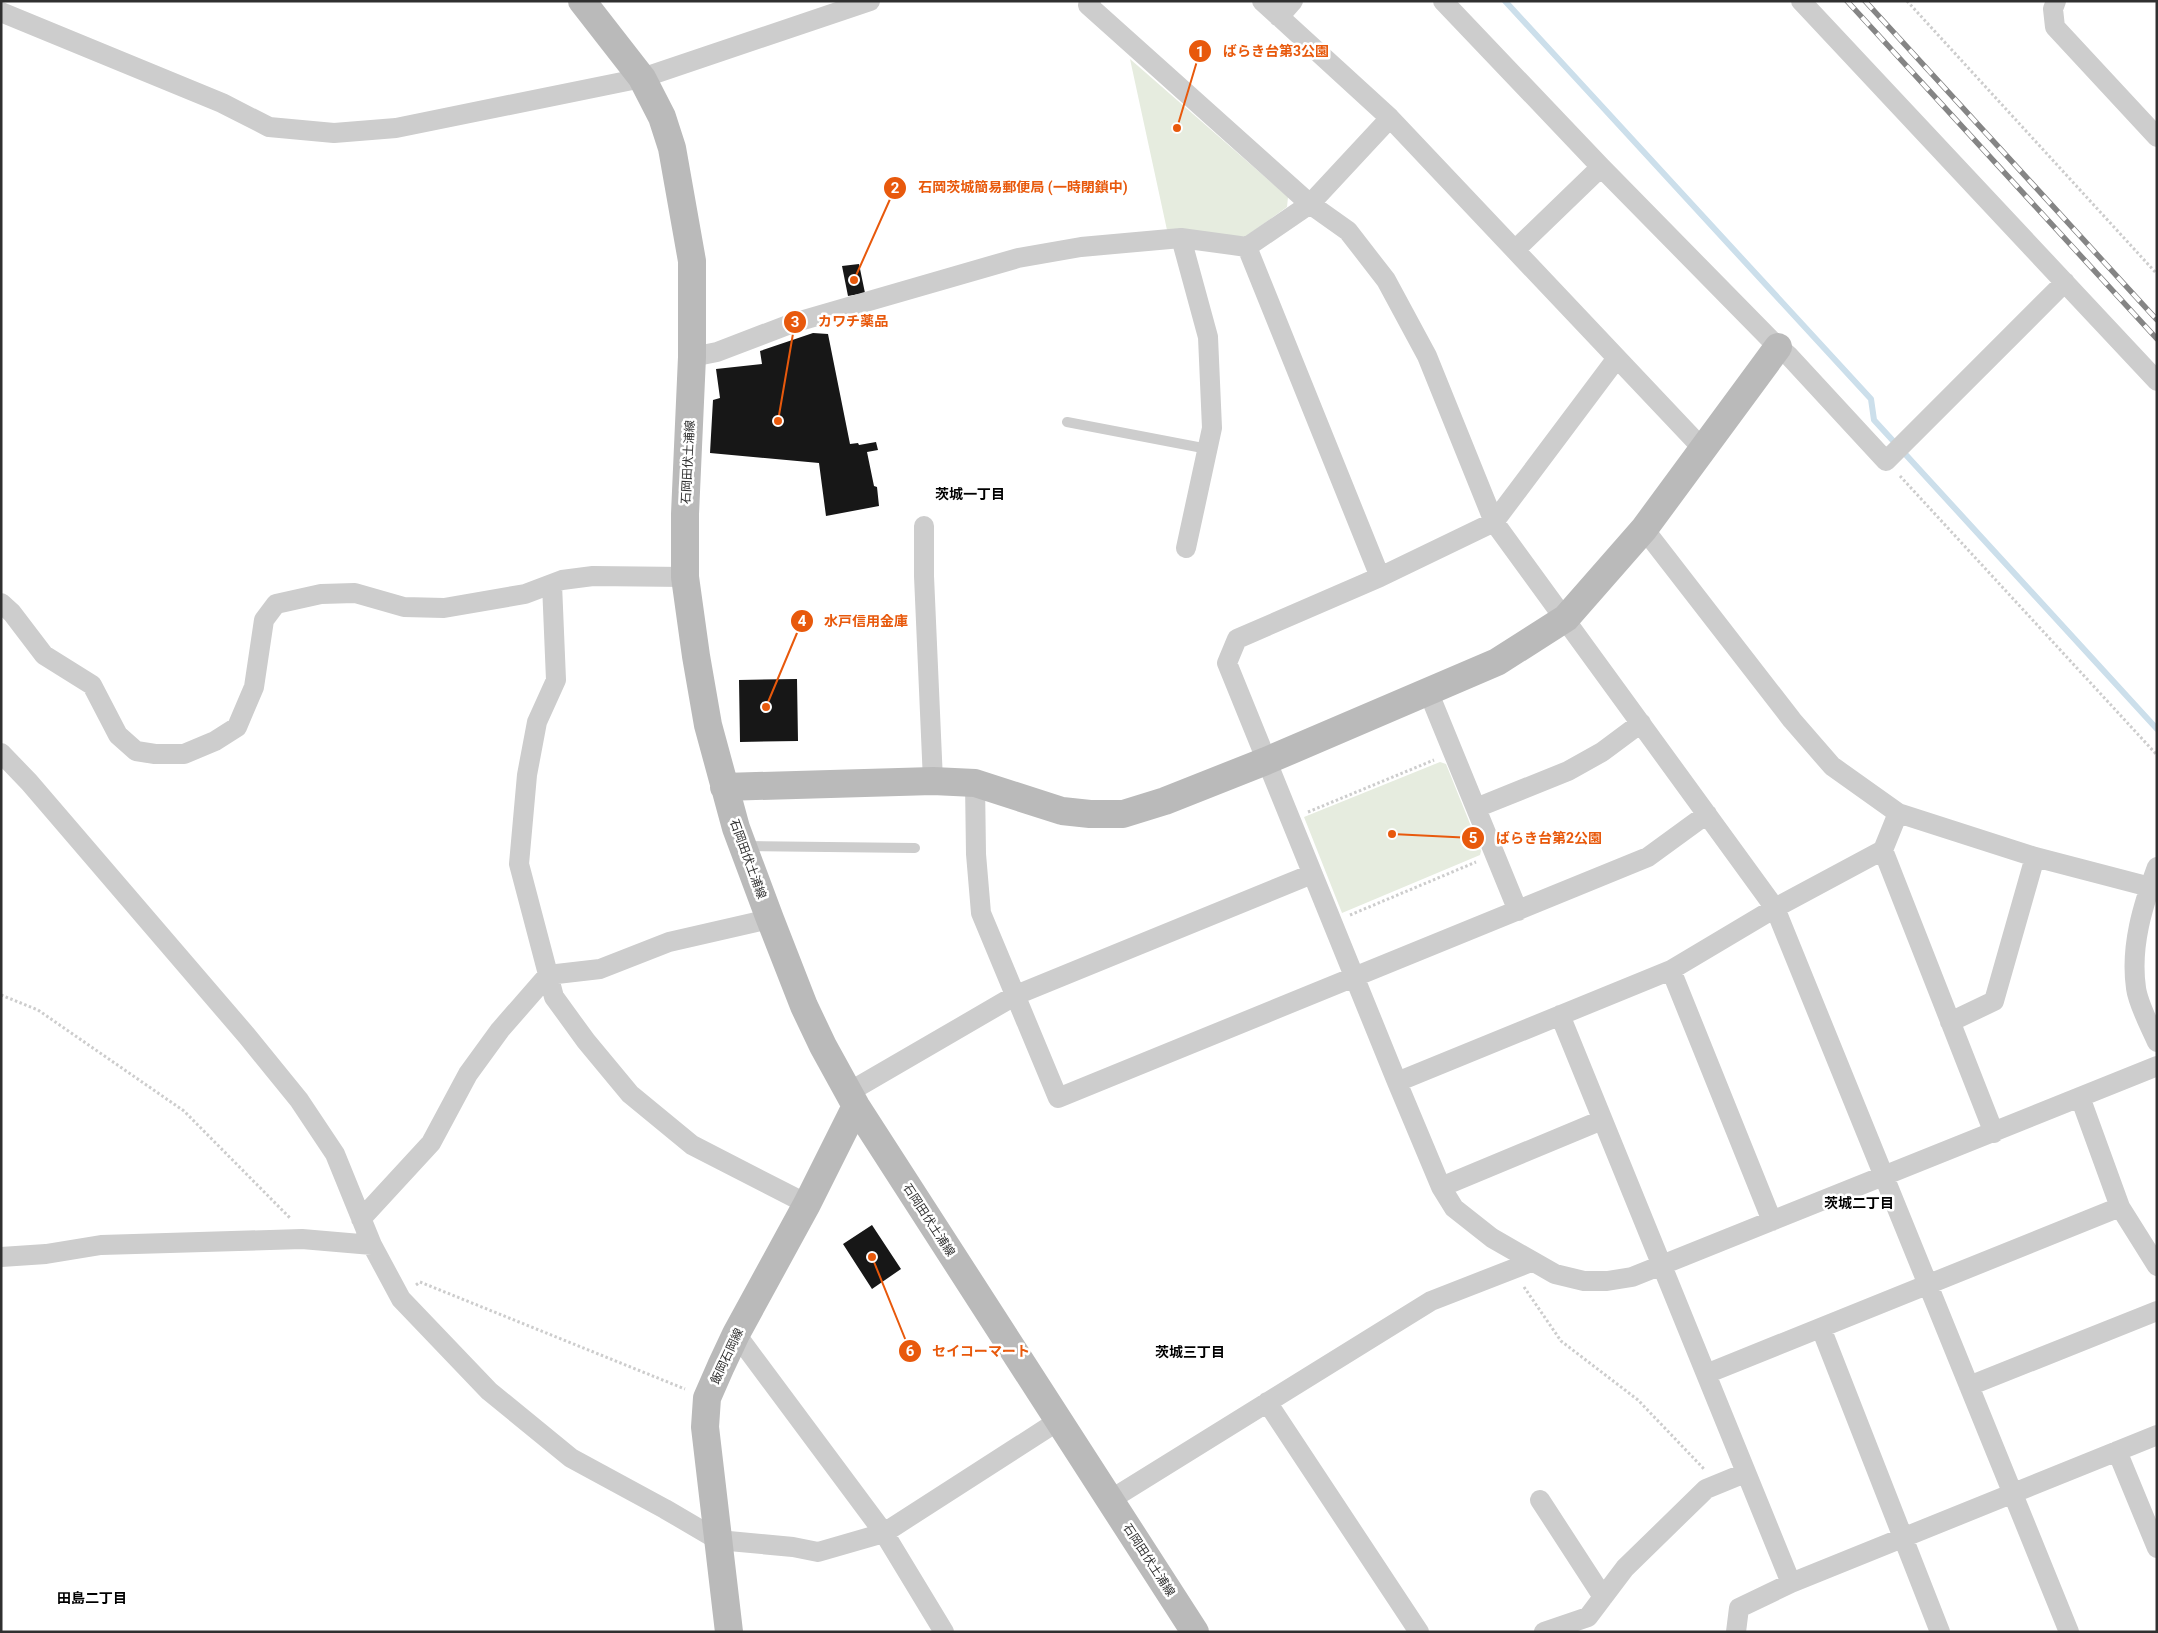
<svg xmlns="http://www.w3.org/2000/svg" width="2158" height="1633" viewBox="0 0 2158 1633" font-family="Roboto,'Noto Sans JP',sans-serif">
  <rect width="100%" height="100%" fill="#fff"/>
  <path fill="#e6ecdf" d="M1130 59 1288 197 1287 207 1245 237 1167 230Z
    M1440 762 1446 764 1481 851 1480 855 1342 913 1304 817Z"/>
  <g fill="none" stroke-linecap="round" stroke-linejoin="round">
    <path stroke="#ccdfeb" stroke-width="6" d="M1505 1 1871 399 1874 420 2157 729"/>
  </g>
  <path fill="#171717" d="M859 264 865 293 848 296 842 266Z
    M813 333 828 334 850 444 858 443 859 445 876 442 878 450 867 452 874 486 877 487 879 506 826 516 819 463 710 453 713 400 720 398 716 369 762 364 760 351Z
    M797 679 798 741 740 742 739 680Z
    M872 1225 901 1269 872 1289 843 1244Z"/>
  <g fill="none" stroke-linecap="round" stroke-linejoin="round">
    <path stroke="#cdcdcd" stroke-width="3" stroke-dasharray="2.5 2.5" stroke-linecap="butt" d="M1907 1 2157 274
      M1900 476 2157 755
      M1308 812 1434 760
      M1350 915 1476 862
      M1 995 38 1010 184 1111 291 1219
      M416 1285 420 1282 685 1389
      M1524 1287 1561 1341 1638 1400 1704 1469"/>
    <path stroke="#cdcdcd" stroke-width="10" d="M1067 422 1208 449
      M746 846 915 848"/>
    <path stroke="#cdcdcd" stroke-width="20" d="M1091 1 1088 5 1310 204 1348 231 1386 280 1427 356 1494 522 1775 908 2069 1632
      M1262 1 1390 118 1703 449
      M1443 1 1601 167 1772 341 1789 356 1886 461 2065 282
      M1801 1 2157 381
      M2056 1 2053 9 2055 27 2157 137
      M1 12 222 103 269 127 334 133 396 128 642 78 870 1
      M1279 17 1293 1
      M1181 238 1208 337 1212 428 1186 548
      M1247 247 1380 577
      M1515 250 1601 167
      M692 357 717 352 793 323 1018 258 1081 247 1181 238 1247 247 1310 204 1390 118
      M1617 358 1494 522 1380 577 1237 639 1227 663 1397 1082 1441 1187 1454 1208 1492 1238 1555 1274 1584 1281H1607L1632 1277 2157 1066
      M924 526V576L933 781
      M1644 529 1792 720 1832 766 1898 813 2035 857 2150 887
      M552 584 556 680 537 722 527 775 519 864 554 997 586 1041 630 1094 692 1145 807 1204
      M1 603 12 613 44 655 92 685 118 735 136 751 155 754H184L215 741 237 727 254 687 264 620 276 604 321 594 355 593 404 607 444 608 525 594 562 580 593 576 685 577
      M1428 691 1518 911
      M1 753 29 782 247 1036 299 1100 335 1154 372 1245 401 1299 489 1391 571 1458 665 1509 718 1540 793 1547 818 1552 884 1533 1058 1421
      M975 783 976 854 981 913 1058 1098 1648 857 1707 814
      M1476 808 1568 771 1602 752 1641 723
      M1883 850 1994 1133
      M2157 867C2143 905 2130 946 2136 988 2138 1004 2150 1026 2157 1042
      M1671 970 1772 1221
      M1560 1015 1791 1583
      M1950 1022 1994 1001 2035 857
      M1397 1082 1671 970 1775 908 1883 850 1898 813
      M849 1092 1016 995 1312 874
      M2080 1097 2120 1207 2157 1266
      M1441 1187 1602 1120
      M361 1219 431 1143 468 1074 500 1030 548 975 600 969 669 942 770 919
      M1 1257 46 1254 101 1245 302 1239 372 1245
      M1821 1328 1940 1632
      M736 1334 884 1533 944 1632
      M1706 1374 2120 1207
      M1969 1386 2157 1311
      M1267 1402 1419 1632
      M2117 1451 2157 1548
      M1110 1500 1431 1301 1531 1262
      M1540 1500 1603 1597
      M1544 1632 1588 1617 1625 1568 1706 1489 1745 1473
      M1736 1632 1739 1608 1791 1583 2157 1435"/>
    <path stroke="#bababa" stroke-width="28" d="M582 1 642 78 662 117 672 148 692 261V357L685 514V577L696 656 708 725 736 828 770 919 804 1006 823 1046 856 1106 1195 1632
      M724 787 933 781 975 783 1062 811 1090 814H1123L1165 801 1266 761 1497 662 1566 618 1644 529 1778 347
      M729 1632 705 1427 707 1398 721 1366 736 1334 807 1204 856 1106"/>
    <defs>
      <path id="rail" d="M1847 1 2157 339
        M1865 1 2157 320"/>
    </defs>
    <use href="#rail" stroke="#858585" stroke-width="5.5"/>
    <use href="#rail" stroke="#fff" stroke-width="4" stroke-dasharray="11" stroke-linecap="butt"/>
  </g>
  <g text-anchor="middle" stroke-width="5" stroke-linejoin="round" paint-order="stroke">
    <g font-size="12" fill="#303030" stroke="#fff">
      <text transform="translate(688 462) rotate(-87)" y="4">石岡田伏土浦線</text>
      <text transform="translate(748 859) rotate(70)" y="4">石岡田伏土浦線</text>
      <text transform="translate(929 1220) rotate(57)" y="4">石岡田伏土浦線</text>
      <text transform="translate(727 1356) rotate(-65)" y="4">飯岡石岡線</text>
      <text transform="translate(1149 1560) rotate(57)" y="4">石岡田伏土浦線</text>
    </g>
    <g font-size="14" font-weight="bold" fill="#000" stroke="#fff">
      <text x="970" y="499">茨城一丁目</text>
      <text x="1859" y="1208">茨城二丁目</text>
      <text x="1190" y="1357">茨城三丁目</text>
      <text x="92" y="1603">田島二丁目</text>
    </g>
  </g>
  <path fill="none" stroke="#e8590c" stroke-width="2" d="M1177 128L1200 51M854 280L895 188M778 421L795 322M766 707L802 621M1392 834L1473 838M872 1257L910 1351"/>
  <g fill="#e8590c" stroke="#fff" stroke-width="2">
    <circle cx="1177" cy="128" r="5"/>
    <circle cx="854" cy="280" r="5"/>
    <circle cx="778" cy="421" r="5"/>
    <circle cx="766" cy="707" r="5"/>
    <circle cx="1392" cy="834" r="5"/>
    <circle cx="872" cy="1257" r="5"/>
    <circle cx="1200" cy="51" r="12"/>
    <circle cx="895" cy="188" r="12"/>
    <circle cx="795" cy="322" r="12"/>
    <circle cx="802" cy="621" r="12"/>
    <circle cx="1473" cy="838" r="12"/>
    <circle cx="910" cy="1351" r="12"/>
  </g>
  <g font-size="15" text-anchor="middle" font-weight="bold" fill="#fff">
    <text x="1200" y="57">1</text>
    <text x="895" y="193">2</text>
    <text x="795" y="327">3</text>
    <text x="802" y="626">4</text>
    <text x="1473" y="843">5</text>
    <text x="910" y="1356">6</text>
  </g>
  <g font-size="14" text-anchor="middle" font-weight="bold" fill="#e8590c" stroke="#fff" stroke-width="5" stroke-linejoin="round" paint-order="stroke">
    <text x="1276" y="56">ばらき台第3公園</text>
    <text x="1023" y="192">石岡茨城簡易郵便局 (一時閉鎖中)</text>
    <text x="853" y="326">カワチ薬品</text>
    <text x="866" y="626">水戸信用金庫</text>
    <text x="1549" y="843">ばらき台第2公園</text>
    <text x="981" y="1356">セイコーマート</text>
  </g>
  <rect width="2158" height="1633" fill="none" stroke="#303030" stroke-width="5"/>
</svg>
